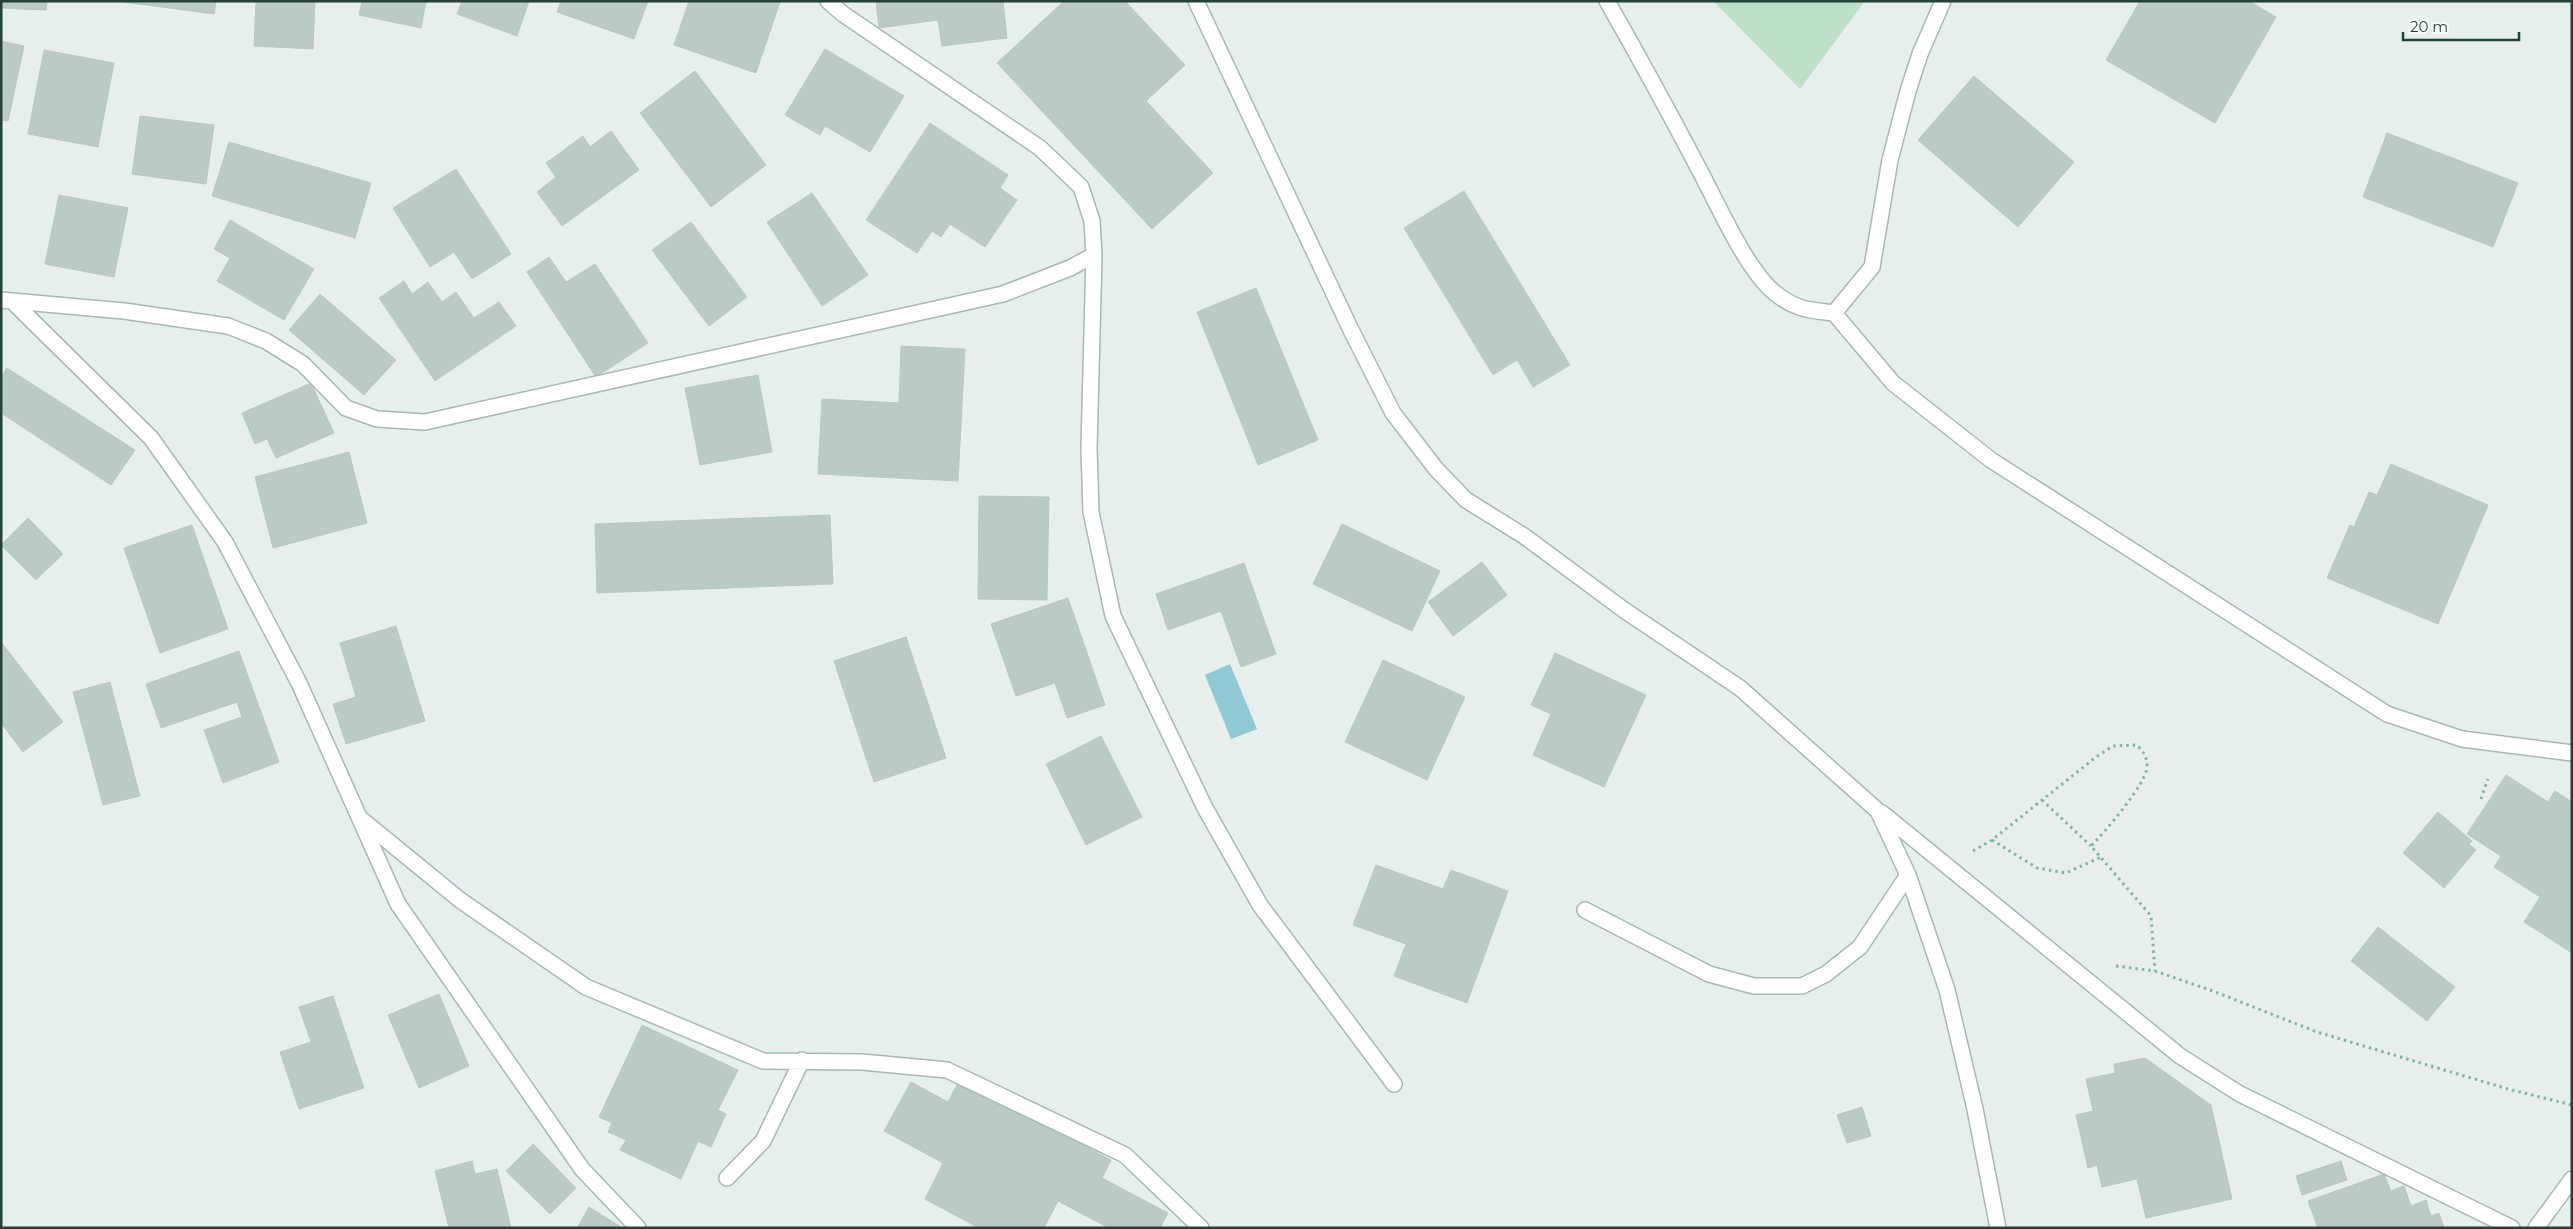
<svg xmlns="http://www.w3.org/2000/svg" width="2573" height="1229" viewBox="0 0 2573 1229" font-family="Montserrat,sans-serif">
  <rect width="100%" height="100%" fill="#e6efeb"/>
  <path fill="#bfe0c8" d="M1713 1H1865L1800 89Z"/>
  <path fill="#8ec9d4" d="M1230 664 1257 729 1231 739 1205 675Z"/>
  <path fill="#bbcac4" stroke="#b8c9c2" d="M1 1H47L46 10 1 8Z
    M116 1H216L214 14Z
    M256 1H315L313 49 254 46Z
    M362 1H426L421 28 359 15Z
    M462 1H529L517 36 457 14Z
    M561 1H648L634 39 557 12Z
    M689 1 780 2 756 73 674 45Z
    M876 1H1003L1007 38 942 46 938 20 879 28Z
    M1064 1H1125L1185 65 1146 101 1213 173 1152 229 997 63Z
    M2140 1H2249L2276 17 2215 123 2106 60Z
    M1 41 24 46 8 121 1 120Z
    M825 49 904 96 870 152 825 126 820 135 785 115Z
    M44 50 114 63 98 147 28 134Z
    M695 71 766 165 711 207 640 113Z
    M1974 76 2074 162 2018 227 1918 140Z
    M140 116 214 125 206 184 132 174Z
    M930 123 1008 175 1000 188 1017 200 985 247 950 224 941 237 932 231 917 253 866 220Z
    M611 131 639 170 562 226 537 192 556 177 546 163 583 136 590 147Z
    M2387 133 2518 183 2493 247 2363 197Z
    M229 142 371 183 355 238 212 196Z
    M456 169 511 254 472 279 454 252 430 267 393 208Z
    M1464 191 1570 365 1533 387 1517 360 1493 375 1404 228Z
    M812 193 868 275 822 306 767 222Z
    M59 195 128 208 114 277 45 264Z
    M230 220 314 269 284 320 217 281 230 258 214 249Z
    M691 222 747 297 709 326 652 250Z
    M549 257 566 282 595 264 648 343 596 377 527 272Z
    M404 281 412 294 428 282 442 302 456 292 474 318 499 302 516 326 435 381 379 298Z
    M1256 288 1318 440 1258 465 1197 312Z
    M320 294 396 360 364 395 289 330Z
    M901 346 965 349 958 481 818 474 822 399 899 403Z
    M7 368 135 450 111 485 1 413V377Z
    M758 375 772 452 700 465 685 388Z
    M311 383 334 433 276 458 267 439 255 444 242 413Z
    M349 452 367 523 273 548 255 477Z
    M2391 464 2488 505 2438 624 2327 578 2350 525 2354 527 2369 492 2377 495Z
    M979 496 1049 497 1047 600 978 599Z
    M830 515 833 584 597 593 595 524Z
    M28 518 63 554 36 580 1 545Z
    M1342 524 1440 571 1412 631 1313 584Z
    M192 525 228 629 160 653 124 548Z
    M1482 562 1507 595 1453 636 1428 602Z
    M1244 563 1276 654 1241 667 1221 611 1168 630 1156 594Z
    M1068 598 1105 705 1067 718 1055 683 1016 696 991 624Z
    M396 626 425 721 346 744 333 704 356 697 340 643Z
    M906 637 946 758 874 782 834 661Z
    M1 642 63 722 23 752 1 723Z
    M239 651 279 762 223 783 204 730 242 717 237 702 161 728 146 684Z
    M1555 653 1646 695 1604 787 1533 755 1551 714 1531 705Z
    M1383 660 1465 697 1427 780 1345 742Z
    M110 682 140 796 103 805 73 692Z
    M1101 736 1142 817 1086 845 1046 764Z
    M2506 775 2548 802 2555 791 2572 802V953L2524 922 2540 897 2494 867 2501 856 2467 834Z
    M2438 812 2472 841 2469 844 2476 850 2444 888 2403 853Z
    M1376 865 1443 889 1451 870 1508 891 1467 1003 1394 976 1406 944 1353 925Z
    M2378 927 2455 987 2427 1021 2351 961Z
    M439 994 469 1066 419 1088 388 1015Z
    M333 996 364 1088 299 1109 280 1052 311 1042 299 1007Z
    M642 1025 738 1070 718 1110 726 1114 711 1147 698 1141 681 1179 620 1150 626 1140 608 1132 612 1123 599 1117Z
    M2145 1058 2211 1105 2232 1199 2146 1218 2137 1179 2102 1187 2097 1165 2088 1168 2076 1115 2093 1111 2086 1079 2115 1073 2114 1064Z
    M960 1079 1111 1160 1102 1178 1168 1213 1160 1228H1109L1058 1201 1044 1228H979L925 1199 943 1163 884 1131 911 1082 948 1102Z
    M1862 1107 1871 1136 1847 1143 1837 1115Z
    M533 1144 576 1188 550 1214 506 1171Z
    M472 1161 475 1174 497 1169 511 1228H449L435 1171Z
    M2341 1161 2347 1180 2302 1195 2296 1176Z
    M2384 1174 2391 1191 2404 1186 2411 1206 2426 1200 2431 1216 2439 1213 2444 1228H2318L2308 1201Z
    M589 1207 621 1227 577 1228Z"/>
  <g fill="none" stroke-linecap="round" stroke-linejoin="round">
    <defs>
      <path id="minor" d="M1196 1 1350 328 1393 413 1436 469 1466 500 1524 536 1624 610 1740 688 1878 811 1908 875 1947 990 1975 1109 1998 1228
        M1607 1C1639 57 1670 114 1700 171 1717 203 1747 271 1775 293 1796 310 1809 310 1834 313L1893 383 1991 460 2387 714 2462 739 2572 753
        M1094 255 1089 449 1091 512 1113 616 1205 808 1260 905 1394 1084
        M1 300 124 311 228 326 266 341 303 364 346 408 377 419 425 422 1003 294 1070 268 1094 255 1092 221 1081 187 1040 148 843 14 828 1
        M13 302 151 438 225 542 299 683 398 904 582 1169 638 1228
        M1834 313 1872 267 1890 160 1908 91 1920 54 1943 1
        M1882 813 2180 1056 2240 1094 2512 1228
        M361 819 460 900 586 987 763 1061 862 1062 947 1070 1125 1155 1201 1228
        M1585 910 1709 974 1754 986H1802L1826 974 1860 947 1908 875
        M727 1178 763 1141 802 1060
        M2536 1228 2572 1179"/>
    </defs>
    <use href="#minor" stroke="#a8b8b2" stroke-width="18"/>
    <path stroke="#86b3a5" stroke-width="3" stroke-dasharray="2.5 4" stroke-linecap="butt" d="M2481 799 2488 779
      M2042 800 2091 846
      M1992 840 2037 868 2066 873 2101 857
      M1973 851 1992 840 2096 757 2113 746 2137 745C2143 752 2147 756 2147 766 2148 782 2104 833 2091 846L2151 916 2155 971
      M2116 966 2155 971 2213 991 2317 1032 2508 1089 2572 1105"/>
    <use href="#minor" stroke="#fff" stroke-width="15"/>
  </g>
  <rect width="2573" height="1229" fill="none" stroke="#24423a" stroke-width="5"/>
  <path d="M2403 32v8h116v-8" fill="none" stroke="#24423a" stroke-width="2.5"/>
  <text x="2410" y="32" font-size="15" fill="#24423a" stroke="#f7fbf9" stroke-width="4" paint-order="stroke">20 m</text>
</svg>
